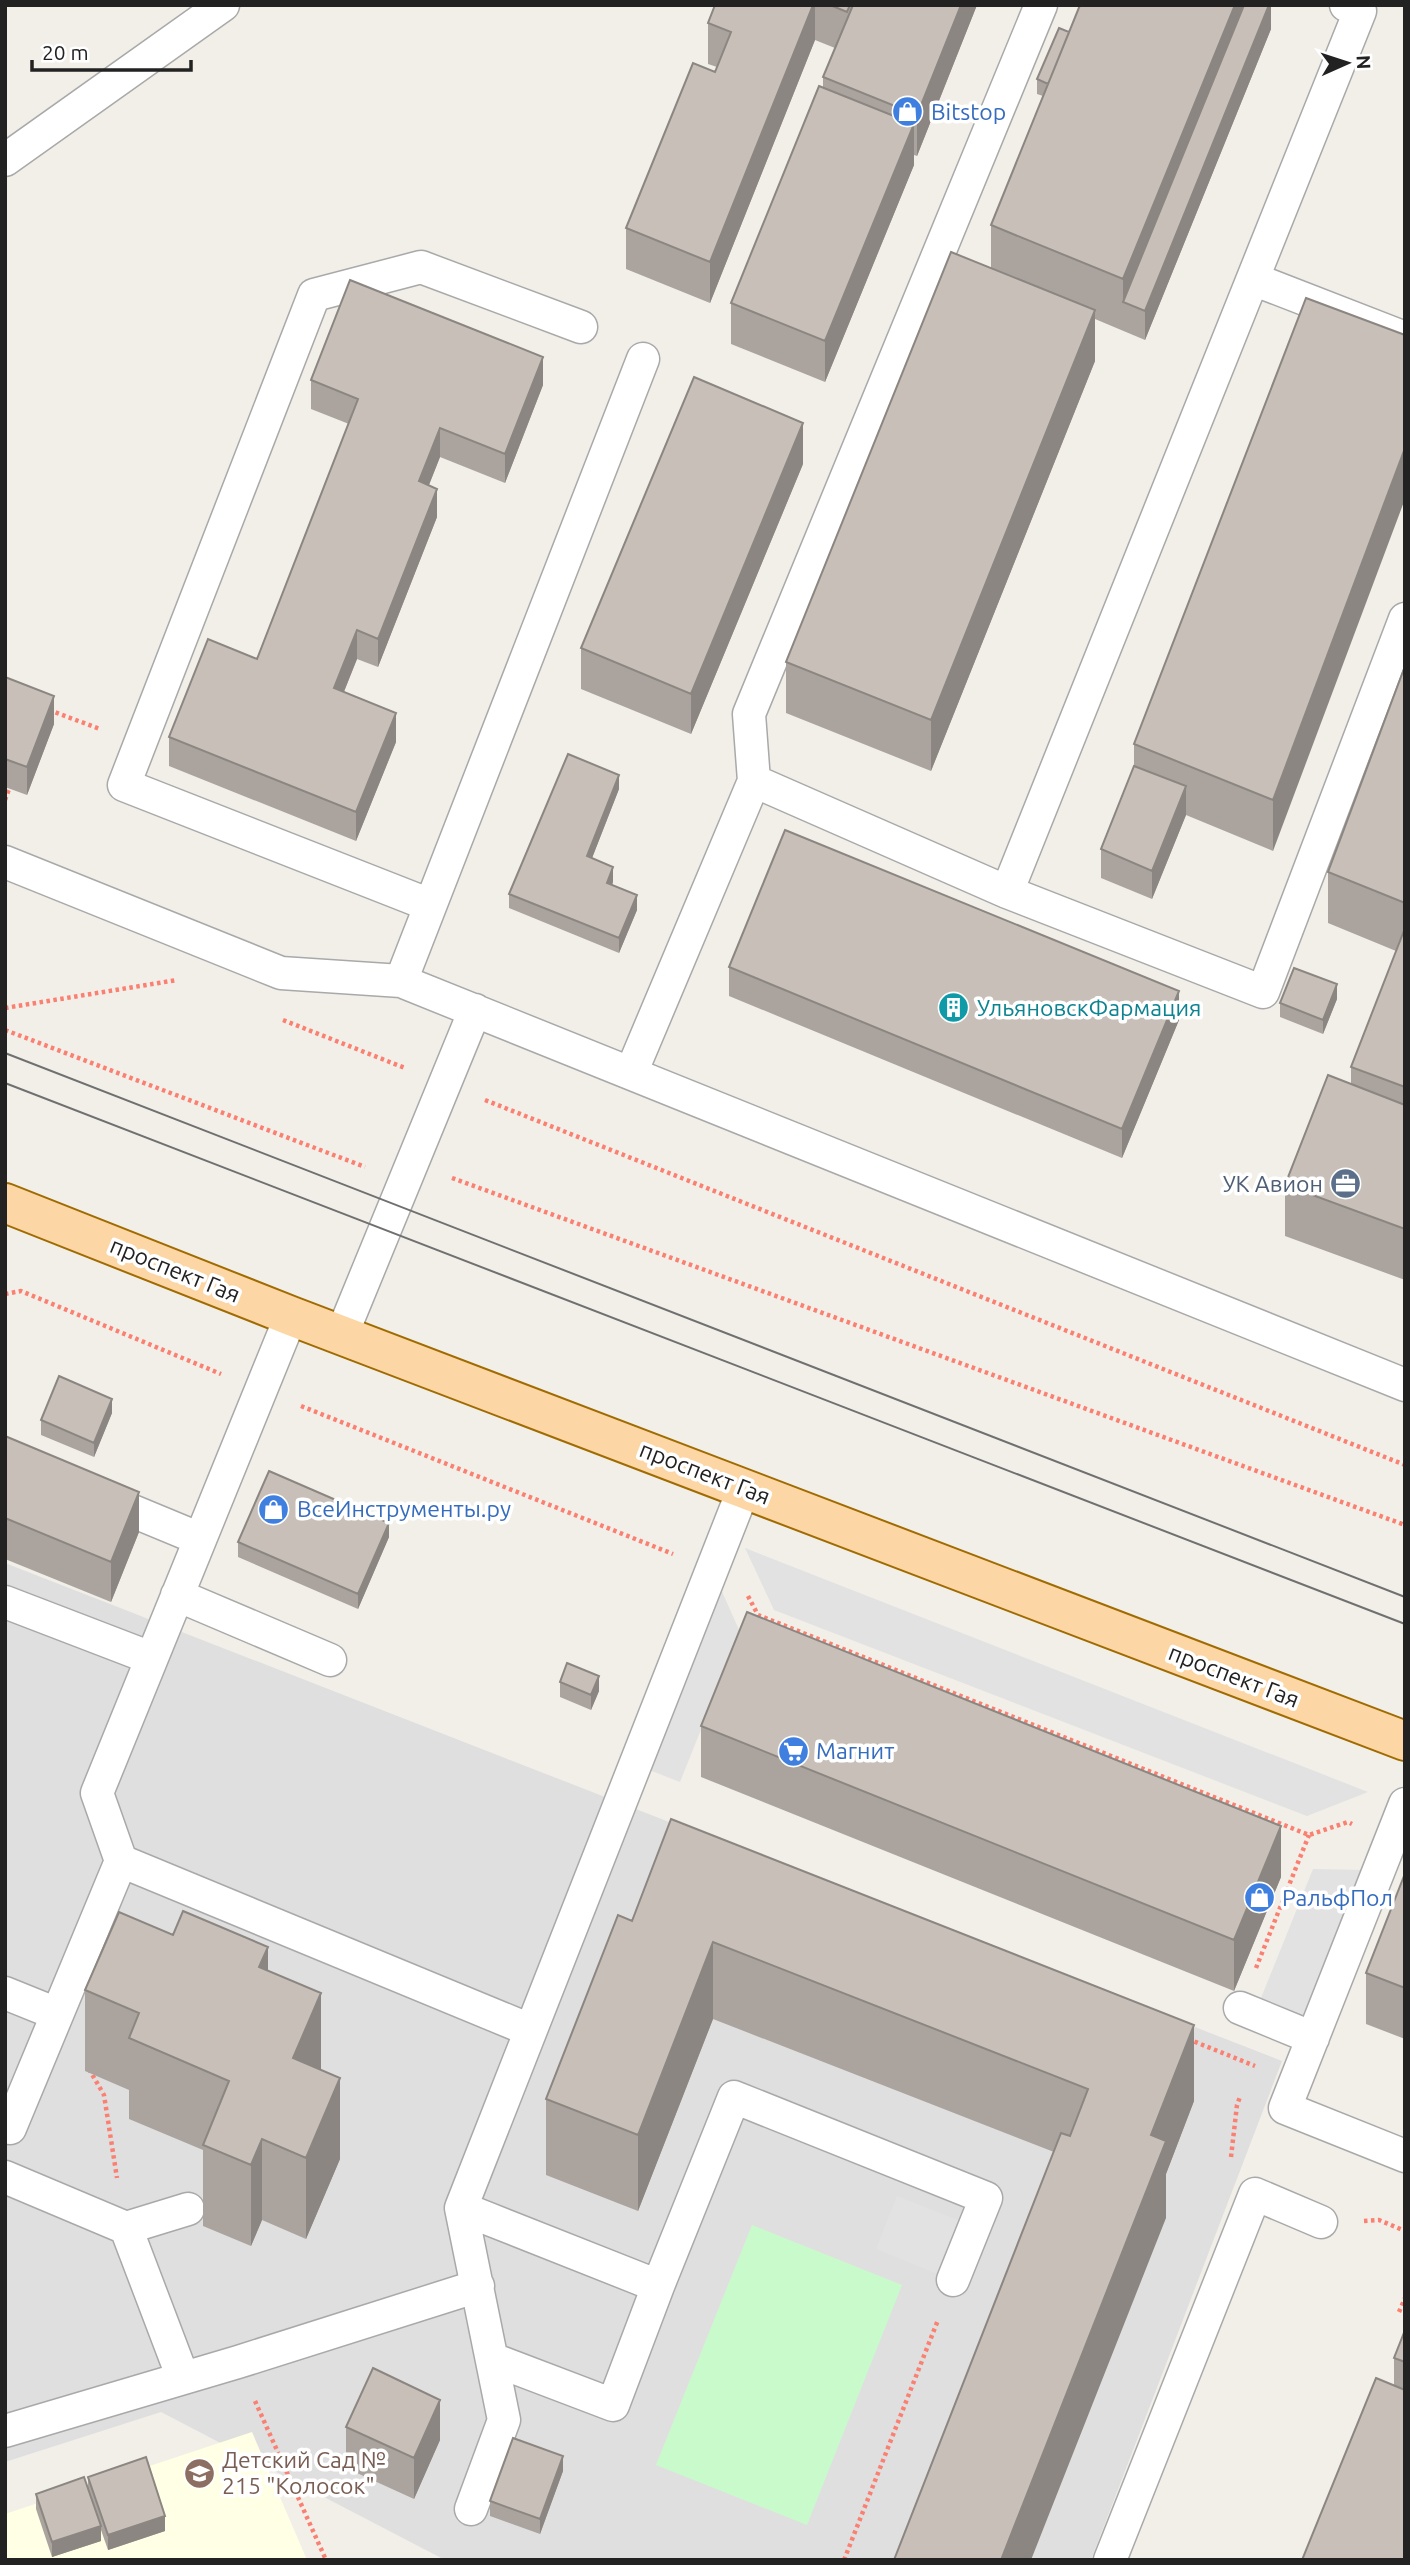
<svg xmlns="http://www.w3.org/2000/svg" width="1410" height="2565" viewBox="0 0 1410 2565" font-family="Ubuntu,sans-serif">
  <rect width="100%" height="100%" fill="#f2efe9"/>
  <path fill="#e0dfdf" d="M5 1563 1282 2061 1091 2560H445L161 2412 5 2462Z"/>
  <path fill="#ffffe5" d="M252 2432 307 2560H5V2514Z"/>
  <path fill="#c8facc" d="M752 2225 902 2285 807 2525 656 2465Z"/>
  <path fill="#e2e2e2" d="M745 1548 1368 1792 1307 1816 774 1610Z
    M715 1576 740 1632 680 1782 639 1766Z
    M1313 1869 1363 1870 1301 2021 1259 2003Z
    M897 2196 988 2232 967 2286 876 2249Z"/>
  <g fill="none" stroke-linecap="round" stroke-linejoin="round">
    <defs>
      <path id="lane" d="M5 160 223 5
        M1253 279 1405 338
        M754 781 1007 892 1263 992 1405 619
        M5 862 281 973 401 981 1405 1385
        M1007 892 1360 11 1346 5
        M430 905 124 785 314 295 421 267 581 327
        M401 981 643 359
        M631 1073 754 781 749 714 1041 5
        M342 1334 475 1010
        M744 1488 461 2208 658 2286 734 2097 986 2198 953 2280
        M101 1498 200 1539
        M177 1595 330 1660
        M5 1602 151 1658
        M1405 1804 1285 2108 1405 2156
        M121 1861 530 2030
        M5 1993 57 2014
        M1240 2008 1313 2038
        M10 2128 121 1861 97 1793 291 1316
        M5 2177 126 2228 183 2378
        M461 2208 504 2420 471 2509
        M126 2228 188 2209
        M492 2359 613 2405 658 2286
        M5 2431 238 2362 478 2286
        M1110 2560 1255 2194 1321 2222"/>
      <path id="primary" d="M5 1203 291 1316 1405 1741"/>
    </defs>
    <use href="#lane" stroke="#a9a9a9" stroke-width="35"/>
    <use href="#primary" stroke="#a06b00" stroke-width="42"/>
    <path stroke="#fa8072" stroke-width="4.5" stroke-dasharray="3.5 3.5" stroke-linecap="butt" d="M49 710 100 729
      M5 800 9 789
      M5 1008 177 980
      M283 1020 405 1068
      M5 1030 365 1167
      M485 1100 1405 1465
      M452 1178 1405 1525
      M5 1294 21 1291 221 1374
      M301 1406 673 1554
      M748 1596 758 1615 1309 1835 1348 1822 1352 1824
      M1256 1968 1309 1835
      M1188 2039 1255 2066
      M89 2069 104 2095 117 2178
      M1231 2157 1237 2105 1240 2097
      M1364 2221 1379 2220 1405 2231
      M1399 2312 1405 2298
      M255 2401 326 2560
      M844 2560 938 2320"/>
    <use href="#lane" stroke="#fff" stroke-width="32"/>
    <use href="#primary" stroke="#fcd6a4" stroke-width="38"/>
    <path stroke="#707070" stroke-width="2" d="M5 1053 1405 1597
      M5 1083 1405 1624"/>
  </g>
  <path fill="#aba49e" d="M715 5H977L917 156 914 155V165L825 382 731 344V303L823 88V77L835 48 815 40 710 303 626 269V228L717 67 708 64V23Z
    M1271 5V29L1145 340 1095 319V361L931 771 786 713V662L991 268V225L1043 96 1037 94V79L1069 32Z
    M1306 298 1273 851 1186 815 1152 899 1101 878V849L1134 766V744Z
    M311 380 543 385 505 483 440 457 429 485 437 517 378 667 357 659 344 692 396 742 356 841 169 766V737L257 659 349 424 311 409Z
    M803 464 691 734 581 689V648Z
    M1405 666V1280L1285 1236V1185L1351 1084V1067L1396 951 1328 923V872Z
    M5 677 54 724 27 795 5 787Z
    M619 789 592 858 613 882 612 885 637 910 619 953 509 908V894Z
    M729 967 1179 1020 1122 1158 729 996Z
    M1337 999 1323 1034 1280 1017V1003Z
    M112 1413 94 1457 41 1435V1420Z
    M5 1436 139 1532 111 1602 5 1559Z
    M389 1537 358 1609 238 1557V1542Z
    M560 1682 599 1691 591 1710 560 1697Z
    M701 1726 1281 1877 1234 1991 701 1777Z
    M671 1819 1194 2101 1166 2174V2218L1054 2152 713 2019 638 2211 546 2175V2099L632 1921Z
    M1405 1876V2039L1366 2024V1973Z
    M173 1935 268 1971 321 2070 340 2159 306 2239 262 2220 251 2246 203 2226V2150L129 2119V2090L85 2071V1990Z
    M1405 2330V2560L1394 2386V2358Z
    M346 2427 440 2440 414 2499 346 2468Z
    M563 2471 540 2534 490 2516V2501Z
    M88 2477 165 2531 108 2550 101 2530V2541L52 2557 36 2509V2494L88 2487Z"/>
  <path fill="#8b8681" d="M813 5H815V40L710 303V262Z
    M961 5H977L917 156V115Z
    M1235 5H1250L1123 302V279Z
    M1269 5H1271V29L1145 340V311Z
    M914 124V165L825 382V341Z
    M1095 310V361L931 771V720Z
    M543 357V385L505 483V454Z
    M803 423V464L691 734V694Z
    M440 428V457L419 510V481Z
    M1405 448V499L1273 851V800Z
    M437 489V517L378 667V639Z
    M357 630V659L334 716V688Z
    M54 696V724L27 795V767Z
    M396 713V742L356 841V812Z
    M619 775V789L587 871V856Z
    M1186 786V815L1152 899V871Z
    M613 867V882L607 898V883Z
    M637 895V910L619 953V938Z
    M1337 984V999L1323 1034V1020Z
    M1179 991V1020L1122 1158V1129Z
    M112 1399V1413L94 1457V1443Z
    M139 1492V1532L111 1602V1562Z
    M389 1523V1537L358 1609V1594Z
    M599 1676V1691L591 1710V1695Z
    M1281 1826V1877L1234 1991V1940Z
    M713 1942V2019L638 2211V2135Z
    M268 1947V2029L259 1967Z
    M321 1993V2075L293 2058Z
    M1194 2025V2101L1166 2174V2218L1031 2560H1001L1151 2135Z
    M340 2078V2159L306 2239V2158Z
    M262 2139V2220L251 2246V2165Z
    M440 2400V2440L414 2499V2458Z
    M563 2456V2471L540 2534V2519Z
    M165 2516V2531L108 2550V2535Z
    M101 2526V2541L52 2557V2542Z"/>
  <path fill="#c7bfb8" stroke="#8b8681" stroke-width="2" d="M715 5H813L710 262 626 228 693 63 715 72 731 32 708 23Z
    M830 5H850L847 12Z
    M853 5H961L917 115 823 77Z
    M1080 5H1235L1123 279 991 225Z
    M1244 5H1269L1145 311 1123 302Z
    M1059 28 1069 32 1048 84 1037 79Z
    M819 86 914 124 825 341 731 303Z
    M951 252 1095 310 931 720 786 662Z
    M350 280 543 357 505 454 440 428 419 481 437 489 378 639 357 630 334 688 396 713 356 812 169 737 208 639 257 659 358 399 311 380Z
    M1306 298 1405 335V448L1273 800 1134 744Z
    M694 377 803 423 691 694 581 648Z
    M1405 666V903L1328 872Z
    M5 677 54 696 27 767 5 759Z
    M568 754 619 775 587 856 613 867 607 883 637 895 619 938 509 894Z
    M1134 766 1186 786 1152 871 1101 849Z
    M785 830 1179 991 1122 1129 729 967Z
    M1405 928V1087L1351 1067Z
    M1294 968 1337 984 1323 1020 1280 1003Z
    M1328 1075 1405 1105V1229L1285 1185Z
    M59 1376 112 1399 94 1443 41 1420Z
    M5 1436 139 1492 111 1562 5 1518Z
    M269 1471 389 1523 358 1594 238 1542Z
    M747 1612 1281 1826 1234 1940 701 1726Z
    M567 1663 599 1676 591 1695 560 1682Z
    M671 1819 1194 2025 1151 2135 1166 2141 1001 2560H894L1061 2133 1070 2136 1088 2089 713 1942 638 2135 546 2099 618 1915 632 1921Z
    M1404 1876H1405V1988L1366 1973Z
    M183 1911 268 1947 259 1967 321 1993 293 2058 340 2078 306 2158 262 2139 251 2165 203 2145 229 2081 129 2038 139 2013 85 1990 119 1912 173 1935Z
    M1405 2330V2362L1394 2358Z
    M373 2368 440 2400 414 2458 346 2427Z
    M1376 2378 1405 2390V2560H1302Z
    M513 2438 563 2456 540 2519 490 2501Z
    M146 2457 165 2516 108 2535 88 2477Z
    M84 2477 101 2526 52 2542 36 2494Z"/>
  <defs>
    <symbol id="shop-disc" viewBox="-11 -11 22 22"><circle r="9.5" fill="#3f7fe0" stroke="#fff"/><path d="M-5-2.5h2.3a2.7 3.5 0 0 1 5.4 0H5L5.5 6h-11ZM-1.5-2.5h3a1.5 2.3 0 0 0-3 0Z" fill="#fff"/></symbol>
    <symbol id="building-disc" viewBox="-11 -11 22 22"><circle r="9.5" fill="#0f9aa8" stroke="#fff"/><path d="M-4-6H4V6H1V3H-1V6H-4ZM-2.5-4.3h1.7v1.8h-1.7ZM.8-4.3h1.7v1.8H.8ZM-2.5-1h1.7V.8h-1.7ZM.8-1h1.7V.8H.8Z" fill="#fff"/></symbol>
    <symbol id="office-disc" viewBox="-11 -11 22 22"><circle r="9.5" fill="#5c6f8a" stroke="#fff"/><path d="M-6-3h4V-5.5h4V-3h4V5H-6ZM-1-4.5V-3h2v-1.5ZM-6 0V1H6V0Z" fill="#fff"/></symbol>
    <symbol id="supermarket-disc" viewBox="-11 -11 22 22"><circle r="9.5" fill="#3f7fe0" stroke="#fff"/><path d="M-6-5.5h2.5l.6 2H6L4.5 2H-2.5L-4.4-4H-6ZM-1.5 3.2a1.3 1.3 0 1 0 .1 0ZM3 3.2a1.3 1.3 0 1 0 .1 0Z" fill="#fff"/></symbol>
    <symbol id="school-disc" viewBox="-11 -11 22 22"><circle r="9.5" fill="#8d6e63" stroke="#fff"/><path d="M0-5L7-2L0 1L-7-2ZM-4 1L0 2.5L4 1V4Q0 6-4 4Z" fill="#fff"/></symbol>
  </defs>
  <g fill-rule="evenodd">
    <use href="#shop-disc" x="890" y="94" width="35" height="35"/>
    <use href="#building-disc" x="936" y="990" width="35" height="35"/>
    <use href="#office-disc" x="1328" y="1166" width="35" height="35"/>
    <use href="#shop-disc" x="256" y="1492" width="35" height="35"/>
    <use href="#supermarket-disc" x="776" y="1734" width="35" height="35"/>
    <use href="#shop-disc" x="1242" y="1880" width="35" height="35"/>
    <use href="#school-disc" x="182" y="2456" width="35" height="35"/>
  </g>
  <g text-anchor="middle" stroke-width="7" stroke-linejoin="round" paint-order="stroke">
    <g font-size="23" fill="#366cbe" stroke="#fff" text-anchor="start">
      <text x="931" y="120">Bitstop</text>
      <text x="297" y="1517">ВсеИнструменты.ру</text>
      <text x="816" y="1759">Магнит</text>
      <text x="1282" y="1906">РальфПол</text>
    </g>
    <g font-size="23" fill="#0d838f" stroke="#fff" text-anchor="start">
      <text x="977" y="1016">УльяновскФармация</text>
    </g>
    <g font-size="23" fill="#4e5e75" stroke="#fff" text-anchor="end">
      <text x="1323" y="1192">УК Авион</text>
    </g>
    <g font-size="23" fill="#222" stroke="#fff">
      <text transform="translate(175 1270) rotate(22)" y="8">проспект Гая</text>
      <text transform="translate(705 1473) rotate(21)" y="8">проспект Гая</text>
      <text transform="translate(1234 1676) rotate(21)" y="8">проспект Гая</text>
    </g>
    <g font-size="23" fill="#785e54" stroke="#fff" text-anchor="start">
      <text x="222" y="2468">Детский Сад №<tspan x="222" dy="26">215 "Колосок"</tspan></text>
    </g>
  </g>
  <rect width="1410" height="2565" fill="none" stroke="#222222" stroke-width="14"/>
  <g transform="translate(1347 63) rotate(87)" stroke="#ffffff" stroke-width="5" paint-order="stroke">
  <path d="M0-5L12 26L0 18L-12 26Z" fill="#222222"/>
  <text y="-10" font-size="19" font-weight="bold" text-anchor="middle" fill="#222222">N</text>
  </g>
  <path d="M32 60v10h159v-10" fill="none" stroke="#222222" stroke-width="3.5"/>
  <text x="42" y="60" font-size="21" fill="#222222" stroke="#ffffff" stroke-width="5" paint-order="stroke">20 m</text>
</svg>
